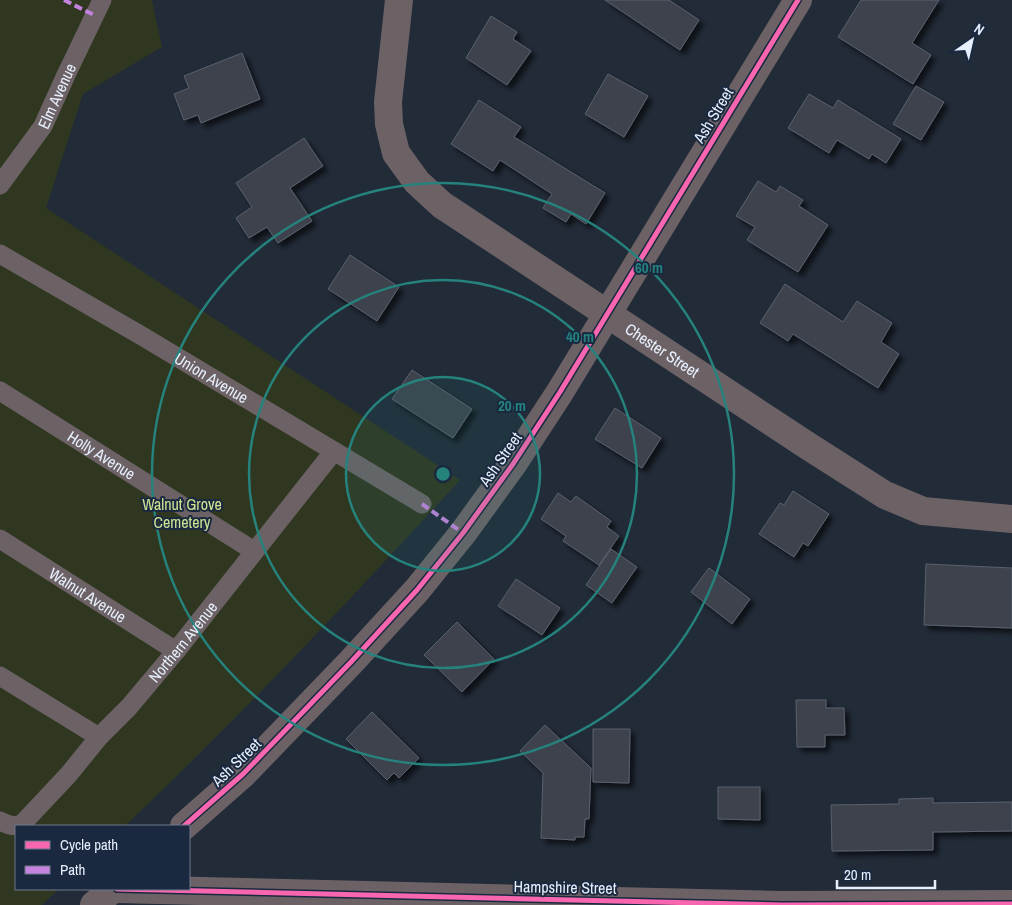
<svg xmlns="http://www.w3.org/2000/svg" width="1012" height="905" viewBox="0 0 1012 905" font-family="'Archivo Narrow',sans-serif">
  <defs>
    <filter id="shadow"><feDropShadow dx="4.5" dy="4.5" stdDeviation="2.5" flood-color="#0009"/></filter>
  </defs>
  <rect width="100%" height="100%" fill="#222b38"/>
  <path fill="#303721" d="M0 0H152L162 47 83 94 46 208 460 480C352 598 241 716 125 826H16V889H59L42 905H0Z"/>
  <path fill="#3c434e" stroke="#5a616d" filter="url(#shadow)" d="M605 0H669L699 20 680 50Z
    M861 0H939L912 43 931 55 913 84 838 37Z
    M491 16 517 32 513 39 531 51 507 85 466 58Z
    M242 53 260 99 201 123 198 115 184 120 174 94 189 88 184 76Z
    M608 74 648 96 624 137 585 114Z
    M916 86 944 102 921 140 893 124Z
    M809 94 833 108 838 100 901 139 886 163 872 154 869 159 837 140 829 153 788 128Z
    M479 100 521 127 514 137 605 193 586 224 571 214 566 222 543 208 552 194 500 160 493 171 451 144Z
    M304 138 323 166 290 188 312 221 278 243 267 227 249 238 236 218 252 207 236 183Z
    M758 181 776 192 780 186 803 200 799 206 828 225 798 272 747 240 755 227 736 216Z
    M350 255 399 287 377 321 328 289Z
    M785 284 843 322 857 301 892 323 881 342 899 354 878 388 793 334 788 341 760 323Z
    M412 370 472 409 453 438 392 399Z
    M615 408 661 438 642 468 595 439Z
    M793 491 829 514 808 546 803 543 794 557 759 534 780 503 784 505Z
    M558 493 571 502 576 496 611 521 607 527 619 536 599 565 563 541 566 536 541 519Z
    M611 549 637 567 612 603 586 585Z
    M926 564 1012 568V628L924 625Z
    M709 568 750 599 732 624 691 592Z
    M516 579 560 608 542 635 498 606Z
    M457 622 494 659 462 692 424 655Z
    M796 700H826V708H844L845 735H825V747H797Z
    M372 712 419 758 399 778 394 773 387 780 346 739Z
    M545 725 591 768 589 819H585L584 837H575V840L541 838 543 773 520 751Z
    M593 729H630L629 783 593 782Z
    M718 787H760V820L718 819Z
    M933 798V803L1012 802V831L933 832V850L832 851 831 805 899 804V799Z"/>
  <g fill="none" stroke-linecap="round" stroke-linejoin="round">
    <g stroke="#6c6266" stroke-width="19">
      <path id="s1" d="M0 185 43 126 66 75 102 0"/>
      <path id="s2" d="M0 254 142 336 422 504"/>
      <path id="s3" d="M0 391 254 551"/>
      <path id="s4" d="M0 539 176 651"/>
      <path d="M0 676 99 737"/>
      <path id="s5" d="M0 821C9 825 14 828 23 823L69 774 99 737 129 707 176 651 334 451"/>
    </g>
    <g stroke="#6c6266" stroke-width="28">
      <path id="s6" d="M399 0 388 102 389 124 396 153 417 182 442 205 808 446 885 495 923 511 1012 519"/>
      <path d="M184 826 243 774 351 662 417 590 463 533 513 464 560 392 798 0"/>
      <path d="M117 889 782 905 1012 904"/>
      <path d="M94 905 113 889"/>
    </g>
    <path stroke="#c483df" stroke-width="4" stroke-dasharray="8 4" stroke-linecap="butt" d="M64 0 96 16
      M422 504 463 533"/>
    <defs>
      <path id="cycleway" d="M184 826 243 774 351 662 417 590 463 533 513 464 560 392 798 0
        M117 889 782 905 1012 904"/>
    </defs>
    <use href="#cycleway" stroke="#1a2940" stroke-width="8"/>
    <use href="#cycleway" stroke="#f766af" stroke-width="5"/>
  </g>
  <circle cx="443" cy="474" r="97" fill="#25827c" fill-opacity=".12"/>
  <g fill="none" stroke="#25827c" stroke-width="2.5">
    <circle cx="443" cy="474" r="97"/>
    <circle cx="443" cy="474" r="194"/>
    <circle cx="443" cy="474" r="291"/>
  </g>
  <g text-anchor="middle" stroke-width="4" stroke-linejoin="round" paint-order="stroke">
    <g font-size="16" fill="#e7effc" stroke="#1a2940">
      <text dy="6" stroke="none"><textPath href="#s1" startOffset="106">Elm Avenue</textPath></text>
      <text transform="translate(713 115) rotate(-59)" y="6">Ash Street</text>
      <text dy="6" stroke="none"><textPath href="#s6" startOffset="488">Chester Street</textPath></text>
      <text dy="6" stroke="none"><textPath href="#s2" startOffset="245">Union Avenue</textPath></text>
      <text dy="6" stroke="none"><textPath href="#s3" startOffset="120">Holly Avenue</textPath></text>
      <text transform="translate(500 459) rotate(-55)" y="6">Ash Street</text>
      <text dy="6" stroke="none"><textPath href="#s4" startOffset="104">Walnut Avenue</textPath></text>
      <text dy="6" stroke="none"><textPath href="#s5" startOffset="266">Northern Avenue</textPath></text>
      <text transform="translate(236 762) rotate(-44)" y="6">Ash Street</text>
      <text transform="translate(565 887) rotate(1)" y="6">Hampshire Street</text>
    </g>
    <g font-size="16" fill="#cfe393" stroke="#1a2940">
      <text x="182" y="510">Walnut Grove<tspan x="182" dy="18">Cemetery</tspan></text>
    </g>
  </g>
  <circle cx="443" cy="474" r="8" fill="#25827c" stroke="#1a2940" stroke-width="2.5"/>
  <g font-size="15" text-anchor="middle" font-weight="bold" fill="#25827c" stroke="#1a2940" stroke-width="4" stroke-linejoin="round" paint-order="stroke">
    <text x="649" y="273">60 m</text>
    <text x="580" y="342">40 m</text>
    <text x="512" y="411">20 m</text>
  </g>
  <rect x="15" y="825" width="175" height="65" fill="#1a2940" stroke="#6c788b"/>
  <rect x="25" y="841" width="25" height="8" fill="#f766af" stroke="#6c788b"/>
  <text x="60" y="850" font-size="15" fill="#e7effc">Cycle path</text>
  <rect x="25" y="866" width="25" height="8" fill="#c483df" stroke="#6c788b"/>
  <text x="60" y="875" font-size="15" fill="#e7effc">Path</text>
  <g transform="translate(972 40) rotate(34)" stroke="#1a2940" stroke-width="4" paint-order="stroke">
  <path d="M0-4L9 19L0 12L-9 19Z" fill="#e7effc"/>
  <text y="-8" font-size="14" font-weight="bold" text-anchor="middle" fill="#e7effc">N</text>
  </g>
  <path d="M837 880v8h98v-8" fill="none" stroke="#e7effc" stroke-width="2.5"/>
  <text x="844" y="880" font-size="15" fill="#e7effc" stroke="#1a2940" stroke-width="4" paint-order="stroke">20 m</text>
</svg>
